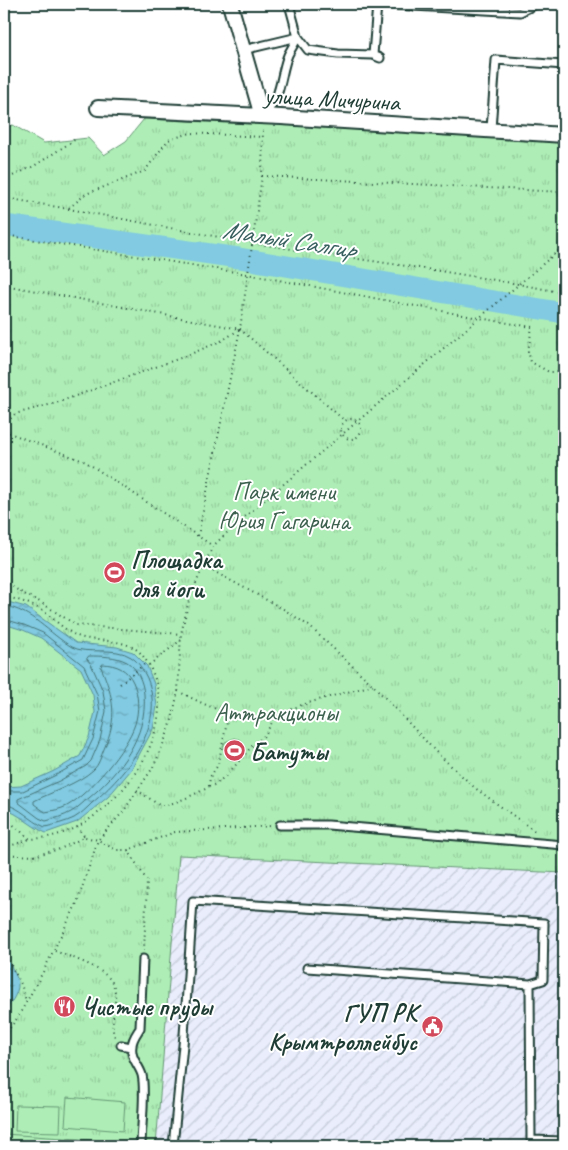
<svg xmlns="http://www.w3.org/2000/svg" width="568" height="1150" viewBox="0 0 568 1150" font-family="Caveat,sans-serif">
  <defs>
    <pattern id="industrial-furrows" width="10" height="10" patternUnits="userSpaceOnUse" patternTransform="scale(1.25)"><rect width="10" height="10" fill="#e9edfc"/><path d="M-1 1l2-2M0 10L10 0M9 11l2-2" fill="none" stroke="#c7ccd9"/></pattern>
    <pattern id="park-tufts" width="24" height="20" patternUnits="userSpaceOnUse" patternTransform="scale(1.25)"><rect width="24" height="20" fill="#aeeeb6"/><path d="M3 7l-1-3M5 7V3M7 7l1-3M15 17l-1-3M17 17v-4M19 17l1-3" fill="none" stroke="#95cd9d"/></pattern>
    <pattern id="water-ripples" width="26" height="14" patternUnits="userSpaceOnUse" patternTransform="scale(1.25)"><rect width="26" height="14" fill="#81cae1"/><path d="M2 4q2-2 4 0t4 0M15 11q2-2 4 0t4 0" fill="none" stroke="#69a5b7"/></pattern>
  </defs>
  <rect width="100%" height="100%" fill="#fff"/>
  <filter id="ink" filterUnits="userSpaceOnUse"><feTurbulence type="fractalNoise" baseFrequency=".02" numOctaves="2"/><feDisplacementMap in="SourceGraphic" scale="10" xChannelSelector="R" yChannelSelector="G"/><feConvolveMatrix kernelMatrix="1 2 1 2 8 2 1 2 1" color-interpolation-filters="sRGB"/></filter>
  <g filter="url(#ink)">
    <path fill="url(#industrial-furrows)" d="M179 855 564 873V1146H156Z"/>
    <path fill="url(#park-tufts)" stroke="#669675" d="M144 119 250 124 281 122 564 141V873L179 855 156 1146H4V128L13 125 44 143 88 138 104 155 126 141Z"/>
    <path fill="#aeeeb6" stroke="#669675" d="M235 738 241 740 243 749 242 754 232 760 228 758 223 747 225 742Z
      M67 1097 125 1102 123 1131 65 1126Z
      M16 1105 61 1106 60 1132 15 1131Z
      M4 1134 122 1142V1146H4Z"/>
    <path fill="url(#water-ripples)" stroke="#5a929c" d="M4 601 26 607 76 643 117 647 133 652 147 666 154 684 157 706 153 729 131 770 108 797 77 822 46 833C30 826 20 814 4 809V787L21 786 54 771 80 756 89 737 95 712 93 695 81 669 41 638 23 630 4 624Z
      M4 955C8 962 18 975 18 984 19 993 9 1006 4 1012Z"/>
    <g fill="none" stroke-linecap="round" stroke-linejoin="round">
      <path stroke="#467579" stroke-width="1" d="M4 606C32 610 48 633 72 647 86 655 115 646 131 657 139 662 143 670 147 678 167 725 126 775 92 803 87 808 81 814 74 818 66 822 54 825 45 827 30 821 21 807 4 804
        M4 619 24 625 43 633 84 666 97 694 100 711 93 739 83 760 56 775 23 791H4
        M89 656C101 656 116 656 127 662 137 668 143 682 144 694 148 736 119 773 89 798 83 802 77 809 71 812 64 816 54 819 46 821L39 818 18 802V799L59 781 86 766 91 761 100 740 106 711 103 691 91 664 87 659Z
        M103 664C117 665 127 669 133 682 139 695 139 711 135 724 127 749 90 793 67 806 61 809 52 811 45 812L34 804V801C52 792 79 783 93 770 99 765 101 756 104 749 118 717 114 699 101 667Z"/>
      <path stroke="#81cae1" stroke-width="21" d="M4 225 239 258 564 313"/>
      <defs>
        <path id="service" d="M289 4 298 37 308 50 338 54 373 55 380 58
          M377 4 520 12 536 4
          M243 50 298 37C295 43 291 49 288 55 280 75 282 99 264 114
          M373 55 377 4
          M491 129 496 60 564 65
          M280 825H328L564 845
          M307 968 530 984 531 1140 564 1141
          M121 1045 131 1047
          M141 1146C141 1128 146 1091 142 1075 139 1065 130 1058 132 1046 132 1039 137 1033 140 1028L143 959
          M173 1146 184 1035 193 901 544 923 543 980 530 984"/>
        <path id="minor" d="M230 4 262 116
          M98 108 281 117 564 135"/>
      </defs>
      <use href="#service" stroke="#1f3d34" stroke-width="11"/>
      <use href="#minor" stroke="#1f3d34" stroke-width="18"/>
      <path stroke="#1f3d34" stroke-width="2" stroke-dasharray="1 4" stroke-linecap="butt" d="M262 176 562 192 564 190
        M4 180 34 166 76 139
        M4 198C87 211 170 229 254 243 357 260 462 272 564 293
        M69 208 86 194 145 171 168 140 191 133 263 137
        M4 235 247 274 479 318 532 327 528 351 531 362 549 372H564
        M4 285 240 329 345 421
        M4 407 9 420
        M341 429a10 10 0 1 1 20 0a10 10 0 1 1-20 0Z
        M4 426 15 414 56 403 186 356 223 340 240 329
        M4 431 86 462 213 546
        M198 536 240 329 262 176 263 129
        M204 566 285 610 309 626 373 685 436 752 475 788 536 832
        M4 581 22 593 40 602 76 625 181 634
        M4 596C15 599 26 602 36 607 52 615 63 631 80 637 100 643 129 637 143 656 185 713 137 788 87 821 70 833 50 838 30 839L4 817
        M149 665 181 640
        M120 684 147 662
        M178 691C208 707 240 722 274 717 282 716 290 709 299 706 323 698 348 692 373 685
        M209 786 210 777 218 765 229 713
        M137 790 159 805H167L184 799 216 784 228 774 252 746 265 735 275 717
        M77 827 85 837
        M4 848 30 839
        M128 850 147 881 144 951
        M4 854 33 856 60 849 85 837 98 840 116 850H128L175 832 271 826
        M55 951C70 957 110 969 114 987 116 994 115 1003 114 1010 113 1020 111 1029 115 1037
        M4 952 21 984 26 1001
        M4 1036 18 1017 43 972 77 903 98 840 123 812 152 769 158 757 171 724 178 691 181 634 190 596 213 546 233 527 564 246"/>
      <use href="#service" stroke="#fff" stroke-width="7"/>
      <use href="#minor" stroke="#fff" stroke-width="14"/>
    </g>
  </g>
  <defs>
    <symbol id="stadium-disc" viewBox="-11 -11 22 22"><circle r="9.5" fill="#d1495b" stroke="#fff"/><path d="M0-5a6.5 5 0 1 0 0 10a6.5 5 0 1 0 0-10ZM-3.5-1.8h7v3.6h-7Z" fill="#fff"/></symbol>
    <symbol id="restaurant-disc" viewBox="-11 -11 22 22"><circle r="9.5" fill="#d1495b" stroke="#fff"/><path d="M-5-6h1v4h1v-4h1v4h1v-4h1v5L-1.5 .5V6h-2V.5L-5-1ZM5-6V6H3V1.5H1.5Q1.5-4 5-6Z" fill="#fff"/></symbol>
    <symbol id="civic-disc" viewBox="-11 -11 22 22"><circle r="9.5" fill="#d1495b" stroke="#fff"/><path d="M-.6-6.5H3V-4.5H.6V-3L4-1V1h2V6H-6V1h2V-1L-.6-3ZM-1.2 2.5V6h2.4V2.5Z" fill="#fff"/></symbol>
  </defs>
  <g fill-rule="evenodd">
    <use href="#stadium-disc" x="102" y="560" width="25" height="25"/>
    <use href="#stadium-disc" x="222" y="738" width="25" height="25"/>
    <use href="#restaurant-disc" x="52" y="994" width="25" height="25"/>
    <use href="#civic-disc" x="420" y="1014" width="25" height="25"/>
  </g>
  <g text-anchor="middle" stroke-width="4" stroke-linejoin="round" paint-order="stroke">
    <g font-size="25" fill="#1f3d34" stroke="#fff">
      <text transform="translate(332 98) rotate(3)" y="9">улица Мичурина</text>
    </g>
    <g font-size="25" fill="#3c604e" stroke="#fff">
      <text x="284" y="500">Парк имени<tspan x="284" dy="29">Юрия Гагарина</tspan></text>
      <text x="276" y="721">Аттракционы</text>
    </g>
    <g font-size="25" font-weight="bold" fill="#1f3d34" stroke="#fff" text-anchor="start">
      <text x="131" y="568">Площадка<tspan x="131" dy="29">для йоги</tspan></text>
      <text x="250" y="760">Батуты</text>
      <text x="81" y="1015">Чистые пруды</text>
      <text x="417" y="1021" text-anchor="end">ГУП РК<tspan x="417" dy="29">Крымтроллейбус</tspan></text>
    </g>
    <g font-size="26" font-style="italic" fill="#38605f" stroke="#fff">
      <text transform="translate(289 239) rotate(9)" y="9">Малый Салгир</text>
    </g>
  </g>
  <rect width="568" height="1150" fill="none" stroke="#fff" stroke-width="20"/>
  <rect x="10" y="10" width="548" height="1130" fill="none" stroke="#1f3d34" stroke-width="2" filter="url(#ink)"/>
</svg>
